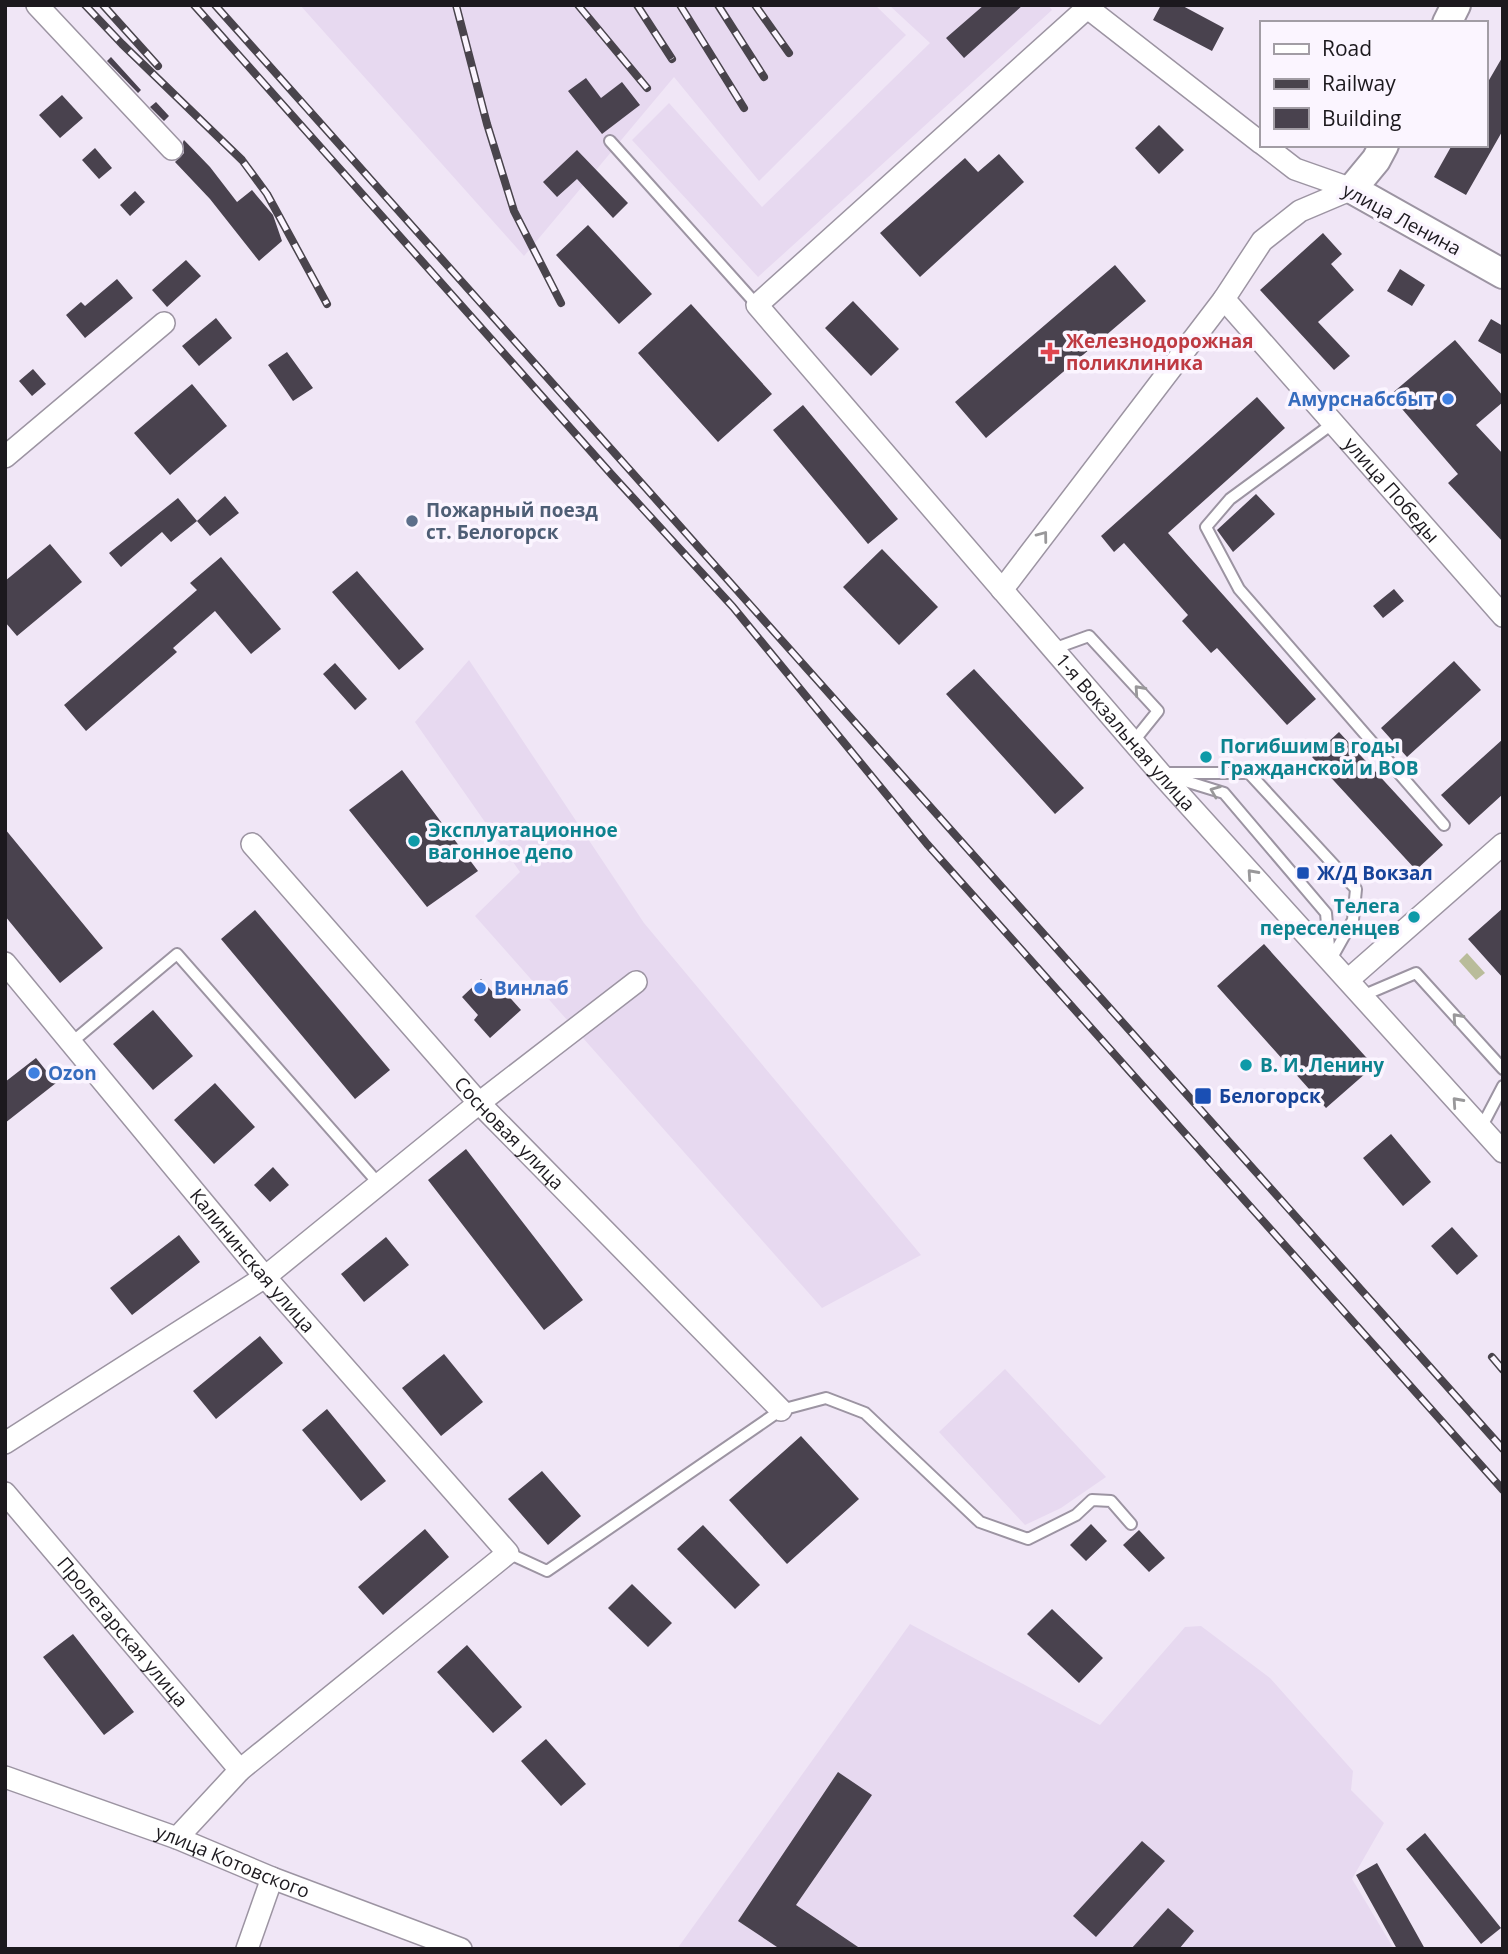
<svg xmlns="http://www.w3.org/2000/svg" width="1508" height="1954" viewBox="0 0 1508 1954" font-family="'Open Sans',sans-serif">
  <rect width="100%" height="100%" fill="#f0e6f6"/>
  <path fill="#e7d9f0" d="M300 5H875L906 35 759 181 674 77 524 256Z
    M889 5H1048L1052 10 758 277 632 140 669 103 762 207 930 43Z
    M469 660 644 923 921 1255 822 1308 475 916 520 872 415 722Z
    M1005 1369 1106 1477 1061 1508 1025 1525 939 1432Z
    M910 1624 1100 1725 1185 1627 1201 1626 1270 1678 1353 1771 1351 1790 1384 1823 1352 1879 1394 1949H677Z"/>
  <path fill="#b9bc9a" d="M1467 953 1485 973 1476 980 1459 961Z"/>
  <path fill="#49424e" d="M984 5H1023L964 58 946 38Z
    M1161 5H1181L1224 28 1212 51 1153 20Z
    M1503 56V130L1466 195 1434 177 1452 145H1485V87Z
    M111 57 141 90 138 93 107 61Z
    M586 78 601 98 622 82 640 105 602 134 568 91Z
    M62 95 83 118 60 138 39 115Z
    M156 102 169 116 164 121 150 107Z
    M1159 125 1184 150 1159 174 1135 148Z
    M184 140 210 167 237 202 252 190 273 215 282 241 259 261 210 199 175 162 184 153 183 142Z
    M95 148 112 168 99 179 82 160Z
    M577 150 628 203 613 218 577 179 557 197 543 182Z
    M999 154 1024 182 920 277 880 233 965 158 978 172Z
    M135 191 145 202 130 216 120 205Z
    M588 225 652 294 619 324 556 255Z
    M1323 233 1342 254 1331 264 1354 290 1318 322 1350 356 1334 370 1260 290Z
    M186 260 201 276 167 307 152 290Z
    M1115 265 1146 301 986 438 955 402Z
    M1400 269 1425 285 1412 306 1387 291Z
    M117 279 133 298 85 338 66 315 81 302 85 306Z
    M853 301 899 349 871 376 825 328Z
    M691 304 772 394 718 442 638 353Z
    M216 318 232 338 199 366 182 346Z
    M1491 319 1503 326V355L1478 341Z
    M1455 340 1503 396V402L1476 425 1503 454V542L1448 483 1458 474 1390 395Z
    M287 352 313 388 293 401 268 365Z
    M33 369 46 384 32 396 19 381Z
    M192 384 227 426 170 475 134 433Z
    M1257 397 1285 428 1168 533 1316 699 1287 725 1217 648 1211 653 1182 621 1188 615 1124 543 1114 552 1101 536Z
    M803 405 898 519 868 544 773 430Z
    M1256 494 1275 514 1233 552 1217 530Z
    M225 496 239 513 210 536 197 521Z
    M178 498 197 521 171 542 162 532 121 567 109 553Z
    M50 544 82 582 17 636 5 622V581Z
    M882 549 938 607 899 645 843 587Z
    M221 557 281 629 251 654 215 611 173 648 177 652 86 731 64 705 197 590 190 583Z
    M357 571 424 649 399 670 332 592Z
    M1394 589 1404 601 1383 618 1373 606Z
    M1454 661 1481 690 1407 757 1381 728Z
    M335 663 367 699 355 710 323 674Z
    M974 669 1084 788 1055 814 946 694Z
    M1339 732 1443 845 1416 870 1312 757Z
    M1503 739V794L1469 825 1441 795Z
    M402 770 478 871 427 907 349 810Z
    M5 829 103 948 60 983 5 916Z
    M1503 908V978L1468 939Z
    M255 910 390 1070 355 1099 221 939Z
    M1264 944 1374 1066 1326 1108 1217 986Z
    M481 979 497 997 504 991 521 1010 490 1038 474 1020 478 1015 462 997Z
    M153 1010 193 1056 153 1090 113 1044Z
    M36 1058 56 1083 5 1123V1082Z
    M215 1083 255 1127 214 1164 174 1120Z
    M1391 1134 1431 1182 1403 1206 1363 1158Z
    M466 1149 583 1300 544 1330 428 1180Z
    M273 1167 289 1185 270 1202 254 1185Z
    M1452 1227 1478 1256 1457 1275 1431 1246Z
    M179 1235 200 1262 132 1315 110 1288Z
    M386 1237 409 1265 364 1302 341 1274Z
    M260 1336 283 1363 216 1419 193 1391Z
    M444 1354 483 1402 441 1436 402 1388Z
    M327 1409 386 1481 361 1501 302 1430Z
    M801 1436 859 1499 787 1564 729 1500Z
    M542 1471 581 1516 548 1545 508 1499Z
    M1091 1524 1107 1541 1086 1561 1070 1545Z
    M703 1525 760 1585 735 1609 677 1549Z
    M425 1529 449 1557 383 1615 358 1587Z
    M1139 1530 1165 1558 1149 1572 1123 1545Z
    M632 1584 672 1623 648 1647 608 1608Z
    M1052 1609 1103 1658 1079 1683 1027 1634Z
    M73 1634 134 1712 104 1735 43 1657Z
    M467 1645 522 1707 493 1733 437 1672Z
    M546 1739 586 1784 561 1806 521 1761Z
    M838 1772 872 1795 796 1905 861 1949H780L738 1921Z
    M1425 1833 1501 1928 1481 1944 1406 1849Z
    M1142 1841 1165 1861 1096 1937 1073 1916Z
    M1377 1863 1425 1949H1397L1356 1875Z
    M1168 1908 1194 1931 1179 1949H1131Z"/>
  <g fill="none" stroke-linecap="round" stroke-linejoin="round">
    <defs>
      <path id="lane" d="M610 141 757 305
        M1332 424 1230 499 1206 527 1239 589 1444 825
        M1053 649 1089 636 1158 711 1133 742
        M1160 773H1249L1356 889 1353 920 1330 961
        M1169 776 1224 793 1326 913 1330 958
        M1362 996 1416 973 1503 1069
        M72 1042 177 954 379 1184
        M1481 1128 1503 1086
        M508 1553 547 1571 781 1410 826 1398 865 1413 980 1522 1028 1539 1076 1515 1092 1500 1111 1501 1131 1524"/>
      <g id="street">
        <path d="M37 5 172 149"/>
        <path d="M1084 5 1261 143"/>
        <path id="s1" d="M1087 8 757 305 1160 773 1503 1152"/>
        <path d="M1264 145 1295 169 1352 189"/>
        <path id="s2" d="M1224 299 1503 616"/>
        <path d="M5 457 164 323"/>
        <path d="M1002 590 1224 299 1262 241 1300 211 1352 189"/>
        <path id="s3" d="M252 844 479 1103 781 1410"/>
        <path id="s4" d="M5 963 265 1277 508 1553 240 1770 177 1838"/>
        <path d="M1348 980 1503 844"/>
        <path d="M5 1443 265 1277 479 1103 636 982"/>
        <path id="s5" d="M5 1493 240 1770"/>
        <path id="s6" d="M5 1777 177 1838 272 1878 461 1949"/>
        <path d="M247 1949 272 1878"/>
      </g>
      <path id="secondary" d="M1447 23 1456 5
        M1384 145 1376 160 1352 189 1503 274"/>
    </defs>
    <use href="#lane" stroke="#9c94a2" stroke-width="14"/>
    <use href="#street" stroke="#9c94a2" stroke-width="24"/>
    <use href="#secondary" stroke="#9c94a2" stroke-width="32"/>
    <use href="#lane" stroke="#fff" stroke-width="10"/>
    <use href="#street" stroke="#fff" stroke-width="21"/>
    <use href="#secondary" stroke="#fff" stroke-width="28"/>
    <defs>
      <path id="rail" d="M85 5 122 44 242 160 267 194 327 304
        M103 5 158 66
        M194 5 612 475 733 607 927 844 1503 1490
        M215 5 1503 1449
        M456 5 487 124 514 211 561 303
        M578 5 647 88
        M637 5 672 59
        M680 5 744 108
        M718 5 764 77
        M755 5 789 53
        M1492 1357 1503 1370"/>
    </defs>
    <use href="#rail" stroke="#49444c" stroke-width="8"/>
    <use href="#rail" stroke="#fbf5ff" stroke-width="5" stroke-dasharray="16" stroke-linecap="butt"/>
  </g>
  <defs><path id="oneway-chevron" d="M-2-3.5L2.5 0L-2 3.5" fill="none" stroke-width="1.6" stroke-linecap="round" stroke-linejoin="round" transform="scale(1.75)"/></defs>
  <g stroke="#99989a">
    <use href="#oneway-chevron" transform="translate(1043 536) rotate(-53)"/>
    <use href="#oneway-chevron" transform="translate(1139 690) rotate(-132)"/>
    <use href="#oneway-chevron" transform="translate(1215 791) rotate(-158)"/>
    <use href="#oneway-chevron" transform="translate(1252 874) rotate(-132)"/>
    <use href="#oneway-chevron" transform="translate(1457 1018) rotate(-132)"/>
    <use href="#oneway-chevron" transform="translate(1457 1102) rotate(-132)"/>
  </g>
  <path fill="#e0444e" stroke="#fbf5ff" stroke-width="2.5" d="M1046.5 341.5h7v7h7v7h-7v7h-7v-7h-7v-7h7z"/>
  <g fill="#3f7fe0" stroke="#fbf5ff" stroke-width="2.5">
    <circle cx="1448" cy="399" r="7"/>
    <circle cx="480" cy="988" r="7"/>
    <circle cx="34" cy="1073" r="7"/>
  </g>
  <circle fill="#5c6f8a" stroke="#fbf5ff" stroke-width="2.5" cx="412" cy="521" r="7"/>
  <g fill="#0f9aa8" stroke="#fbf5ff" stroke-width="2.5">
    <circle cx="1206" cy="757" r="7"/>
    <circle cx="414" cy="841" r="7"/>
    <circle cx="1414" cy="917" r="7"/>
    <circle cx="1246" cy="1065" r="7"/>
  </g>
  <g fill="#1a4fb4" stroke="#fbf5ff" stroke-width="2.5">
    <rect x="1296" y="866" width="14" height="14" rx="3.5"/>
    <rect x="1194" y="1087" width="18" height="18" rx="3.5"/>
  </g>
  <g text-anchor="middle" stroke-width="7" stroke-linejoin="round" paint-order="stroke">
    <g font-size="19" fill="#1c191e" stroke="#fbf5ff">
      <text transform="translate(1402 219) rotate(28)" y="7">улица Ленина</text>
      <text dy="7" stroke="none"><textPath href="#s2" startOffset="254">улица Победы</textPath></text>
      <text dy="7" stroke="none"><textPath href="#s1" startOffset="1008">1-я Вокзальная улица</textPath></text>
      <text dy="7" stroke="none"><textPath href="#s3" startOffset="387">Сосновая улица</textPath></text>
      <text dy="7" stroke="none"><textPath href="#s4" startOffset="387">Калининская улица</textPath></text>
      <text dy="7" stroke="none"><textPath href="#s5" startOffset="182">Пролетарская улица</textPath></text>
      <text dy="7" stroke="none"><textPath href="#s6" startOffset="243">улица Котовского</textPath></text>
    </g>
    <g font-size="19" font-weight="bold" fill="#be3a42" stroke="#fbf5ff" text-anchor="start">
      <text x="1066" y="348">Железнодорожная<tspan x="1066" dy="22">поликлиника</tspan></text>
    </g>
    <g font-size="19" font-weight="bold" fill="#366cbe" stroke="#fbf5ff" text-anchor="start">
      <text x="1434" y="406" text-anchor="end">Амурснабсбыт</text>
      <text x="494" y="995">Винлаб</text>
      <text x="48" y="1080">Ozon</text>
    </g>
    <g font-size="19" font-weight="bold" fill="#4e5e75" stroke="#fbf5ff" text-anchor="start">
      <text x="426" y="517">Пожарный поезд<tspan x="426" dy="22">ст. Белогорск</tspan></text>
    </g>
    <g font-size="19" font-weight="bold" fill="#0d838f" stroke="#fbf5ff" text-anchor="start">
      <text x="1220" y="753">Погибшим в годы<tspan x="1220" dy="22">Гражданской и ВОВ</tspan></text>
      <text x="428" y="837">Эксплуатационное<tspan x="428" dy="22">вагонное депо</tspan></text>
      <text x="1400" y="913" text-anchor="end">Телега<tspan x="1400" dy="22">переселенцев</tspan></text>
      <text x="1260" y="1072">В. И. Ленину</text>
    </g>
    <g font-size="19" font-weight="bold" fill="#164399" stroke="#fbf5ff" text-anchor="start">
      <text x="1317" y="880">Ж/Д Вокзал</text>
      <text x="1219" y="1103">Белогорск</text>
    </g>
  </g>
  <rect width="1508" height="1954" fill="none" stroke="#1c191e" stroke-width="14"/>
  <rect x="1260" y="21" width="228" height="126" fill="#fbf5ff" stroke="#a29da5" stroke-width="2"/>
  <rect x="1274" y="44" width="35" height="10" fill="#ffffff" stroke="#a29da5" stroke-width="2"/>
  <text x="1322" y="56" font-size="21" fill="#1c191e">Road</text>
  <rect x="1274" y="79" width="35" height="10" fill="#49444c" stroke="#a29da5" stroke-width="2"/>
  <text x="1322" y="91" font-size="21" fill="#1c191e">Railway</text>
  <rect x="1274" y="108" width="35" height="21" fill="#49424e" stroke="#a29da5" stroke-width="2"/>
  <text x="1322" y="126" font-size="21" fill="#1c191e">Building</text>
</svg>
